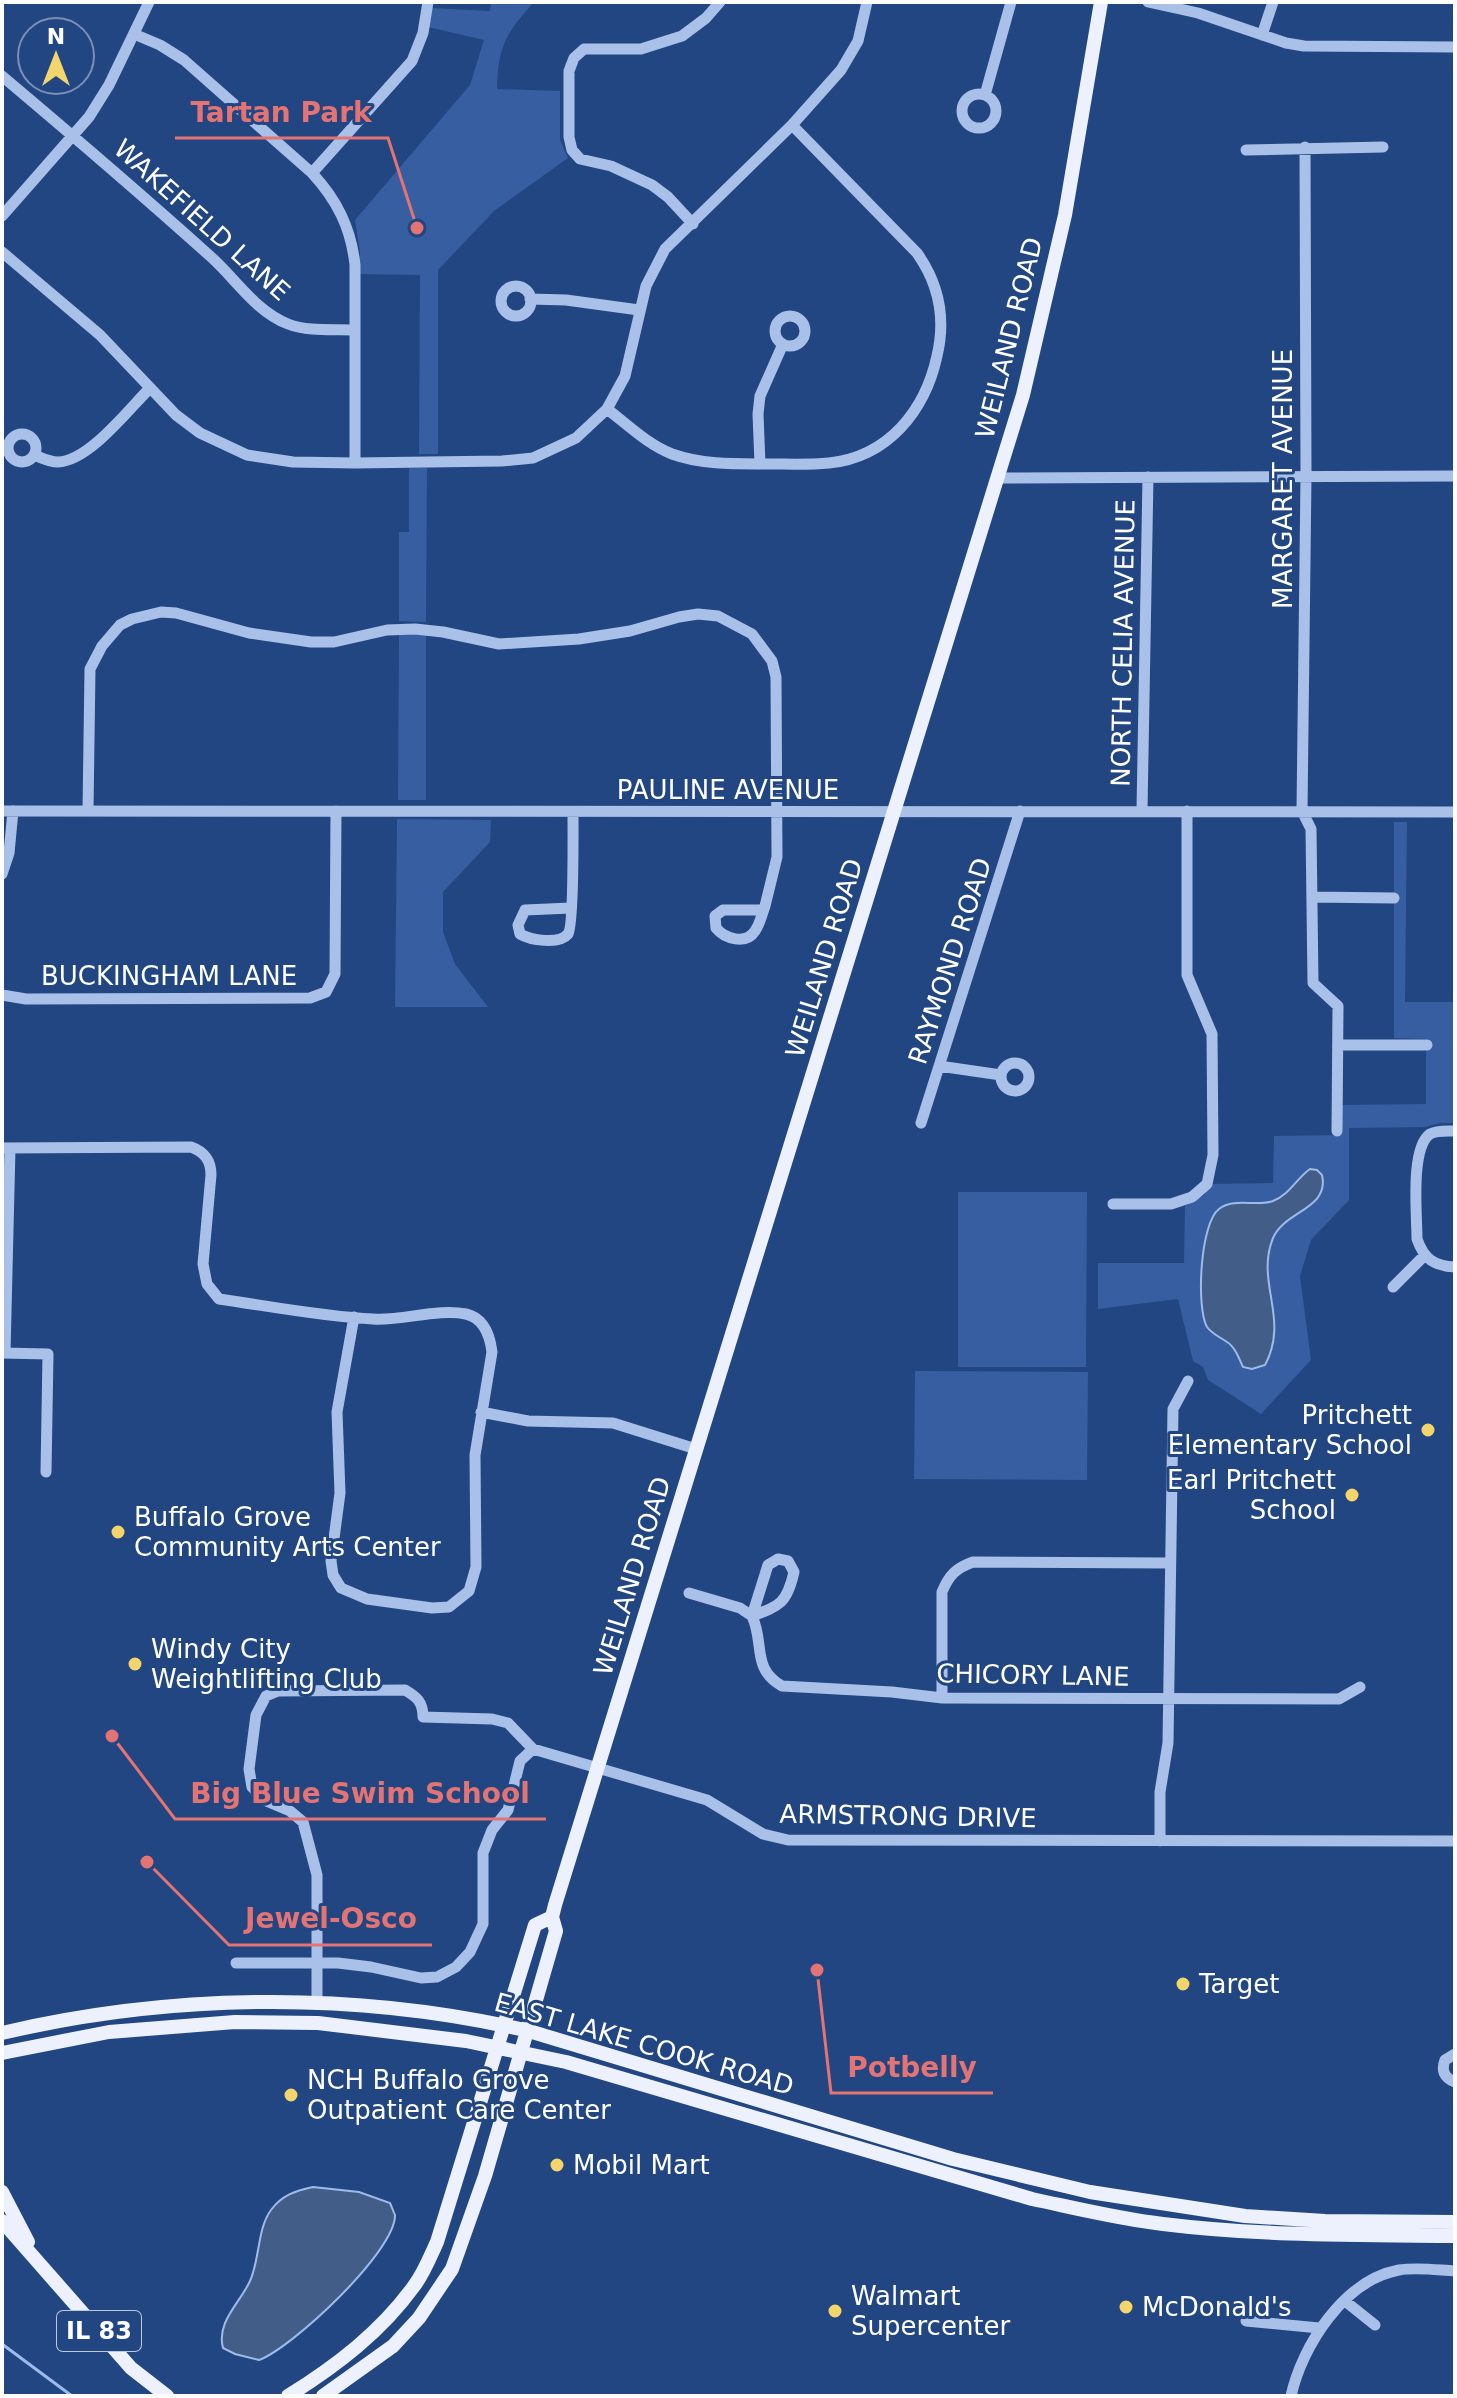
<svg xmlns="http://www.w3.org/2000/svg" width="1457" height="2398" viewBox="0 0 1457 2398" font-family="'DejaVu Sans',sans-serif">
  <rect width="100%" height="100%" fill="#224682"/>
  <path fill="#365ea0" d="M491 2H534C506 33 498 46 497 89L560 91V140L568 158 494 211 438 270V454H419L420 275 360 274V252L355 220 470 85 484 40 428 27 432 8 490 11Z
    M409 468H427L426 622 399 621V532H409Z
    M399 635H426V800H398Z
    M397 819 491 820 490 842 443 892V932L455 964 488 1007H395Z
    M1394 822H1407L1405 1002H1455V1123H1440L1425 1127 1349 1128V1200L1311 1240 1300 1276 1311 1360 1261 1414 1208 1380 1203 1367 1193 1361 1178 1299 1098 1309V1263H1184L1185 1206 1204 1195 1212 1184 1273 1183 1274 1136 1341 1135 1342 1105 1426 1104V1039L1394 1038Z
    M958 1192H1087L1086 1367H958Z
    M915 1371 1088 1372 1087 1480 914 1479Z"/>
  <path fill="#435d89" stroke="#9dbbe9" stroke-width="2" d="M1310 1169 1317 1170 1322 1175C1330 1209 1284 1211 1273 1238 1255 1283 1290 1318 1265 1365L1252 1369 1243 1367C1239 1358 1235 1347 1227 1342 1220 1337 1212 1334 1207 1327 1196 1308 1200 1223 1219 1209 1234 1197 1257 1207 1273 1201 1289 1195 1297 1178 1310 1169Z
    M313 2187 359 2192 390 2203C391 2205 394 2213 395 2215 396 2251 292 2348 259 2360L235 2354 223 2348C216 2322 240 2303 250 2281 260 2259 257 2229 271 2210 282 2195 295 2191 313 2187Z"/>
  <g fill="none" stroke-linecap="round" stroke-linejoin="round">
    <path stroke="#9dbbe9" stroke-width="3" d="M2 2344 72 2396"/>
    <path stroke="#a9c1e8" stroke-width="11" d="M1148 2 1198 13 1286 43 1304 46 1455 47
      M134 34 160 45 184 60 312 173C337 200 351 228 355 265V463
      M1262 35 1273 2
      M2 76C72 135 142 195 210 256 236 279 255 311 288 324 309 332 333 329 355 330
      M962 111a17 17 0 1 1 34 0a17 17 0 1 1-34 0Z
      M985 95 1011 2
      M1305 147 1306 476 1302 811 1311 829 1313 983 1338 1006 1337 1131
      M1246 150 1383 147
      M312 173 412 61 423 33 428 2
      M2 216 89 117 109 85 149 2
      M693 224 668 197 652 185 611 166 580 159 572 150 569 137V71L574 58 584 49H641L682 36 706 18 720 2
      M2 252 100 335 176 415 200 433 247 455 293 462 355 463 502 461 533 458 576 438 607 409 625 376 646 286 665 249 792 125 841 70 858 41 867 2
      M501 301a15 15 0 1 1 30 0a15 15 0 1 1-30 0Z
      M530 299 566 300 639 310
      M775 331a15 15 0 1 1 30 0a15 15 0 1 1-30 0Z
      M607 409C627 424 648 445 672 454 703 465 735 464 768 464 788 464 809 465 829 463 888 457 925 411 937 356 946 318 939 284 917 253L792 125
      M8 448a14 14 0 1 1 28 0a14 14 0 1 1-28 0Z
      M34 455C42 458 49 462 58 462 89 461 128 410 150 388
      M760 464 758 414 760 396 783 344
      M997 478 1455 476
      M1142 810 1148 477
      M2 811 1455 812
      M88 811 90 669 102 646 120 625 132 619 161 612 176 613 249 633 311 642H334L387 630 415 629 443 632 499 644 579 639 630 631 679 617 698 614 718 616 752 634 772 661 776 677 777 857 765 906C762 914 760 924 755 931 746 945 725 939 716 928L715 916 723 910H763
      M2 874 9 853 13 811
      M1312 897 1394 898
      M571 908 525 910 518 925 520 934C530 940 559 945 568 934 574 926 573 830 573 813
      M2 995 26 999 310 998 326 992 335 974 336 811
      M1338 1045H1427
      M1001 1077a14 14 0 1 1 28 0a14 14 0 1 1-28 0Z
      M939 1066 1001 1075
      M921 1123 1020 811
      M1455 1131C1447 1131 1437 1130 1430 1134 1410 1148 1417 1215 1417 1239 1424 1259 1434 1266 1455 1267
      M2 1148 191 1147C205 1152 211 1161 211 1175L203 1264 207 1284 219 1299C268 1306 325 1317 373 1319 402 1321 438 1308 466 1314 484 1318 490 1336 492 1352L475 1455 476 1567 469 1591 449 1607 432 1608 367 1599 341 1588 333 1575 331 1561 340 1493 337 1412 354 1317
      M1113 1204H1171L1192 1197 1207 1184 1213 1155 1212 1034 1187 975V811
      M1393 1287 1424 1256
      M2 1353 48 1354 46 1472
      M5 1353 10 1148
      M481 1412 528 1421 613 1423 696 1449
      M778 1559 788 1561 794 1572C787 1603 780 1606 752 1616L768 1565Z
      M689 1593 740 1608 752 1616C765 1644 751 1668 782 1686L892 1692 942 1698 1339 1699 1360 1687
      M942 1698V1592C949 1575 956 1568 973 1562L1169 1563
      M1160 1841V1792L1168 1743 1173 1409 1188 1381
      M236 1963H338L371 1967 421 1978 437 1977 456 1967 470 1952 483 1924V1853L492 1830 508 1810 520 1761 533 1749
      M317 2003V1875L303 1822 290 1811 264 1800 252 1787 249 1769 256 1715 266 1696 278 1691 405 1690C417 1697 423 1702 423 1717L492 1719 508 1723 533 1749 707 1800 763 1834 788 1840 1455 1841
      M1455 2054 1445 2060C1441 2070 1444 2078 1455 2082
      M1345 2301 1375 2325
      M1246 2321 1319 2328
      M1291 2396C1302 2346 1344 2280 1399 2270 1417 2267 1437 2270 1455 2271"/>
    <path stroke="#ecf1fd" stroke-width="14" d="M2 2033C173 1993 357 1991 529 2031L953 2159 1090 2192 1245 2216 1325 2221 1455 2222
      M2 2053 109 2032 235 2022 318 2023 466 2041 566 2062 1032 2199C1075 2208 1119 2219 1163 2224 1259 2236 1358 2235 1455 2236
      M2 2192 28 2242
      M2 2221 131 2368 167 2396
      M288 2396C336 2366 381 2332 414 2286 424 2273 430 2257 437 2242L535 1925 552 1917
      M323 2396 393 2346 419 2318 452 2269 485 2176 556 1931 552 1917 555 1905 1023 395 1065 215 1101 2"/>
  </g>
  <g fill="#f4d56c" stroke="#224682" stroke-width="3">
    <circle cx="1428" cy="1430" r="8"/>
    <circle cx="1352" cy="1495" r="8"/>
    <circle cx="118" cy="1532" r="8"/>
    <circle cx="135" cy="1664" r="8"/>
    <circle cx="1183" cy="1984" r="8"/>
    <circle cx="291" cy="2095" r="8"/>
    <circle cx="557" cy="2165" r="8"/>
    <circle cx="1126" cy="2307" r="8"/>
    <circle cx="835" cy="2311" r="8"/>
  </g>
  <g text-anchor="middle" stroke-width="6" stroke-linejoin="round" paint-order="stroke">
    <rect fill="#224682" stroke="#bdc8da" stroke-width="2" x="57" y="2311" width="84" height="40" rx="6"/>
    <g font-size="24" font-weight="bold" fill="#fff">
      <text x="99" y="2339">IL 83</text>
    </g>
    <g font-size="26" fill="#fff" stroke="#224682">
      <text transform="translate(202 220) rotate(42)" y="9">WAKEFIELD LANE</text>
      <text transform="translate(1009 338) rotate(-76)" y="9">WEILAND ROAD</text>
      <text transform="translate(1283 479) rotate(-90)" y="9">MARGARET AVENUE</text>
      <text transform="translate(1123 643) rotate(-89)" y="9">NORTH CELIA AVENUE</text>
      <text x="728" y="799">PAULINE AVENUE</text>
      <text transform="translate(824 958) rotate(-73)" y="9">WEILAND ROAD</text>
      <text transform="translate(950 961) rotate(-72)" y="9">RAYMOND ROAD</text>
      <text x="169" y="985">BUCKINGHAM LANE</text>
      <text transform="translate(632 1576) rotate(-73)" y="9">WEILAND ROAD</text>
      <text transform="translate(1033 1675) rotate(1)" y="9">CHICORY LANE</text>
      <text transform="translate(908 1816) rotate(1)" y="9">ARMSTRONG DRIVE</text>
      <text transform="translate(644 2044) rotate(16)" y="9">EAST LAKE COOK ROAD</text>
    </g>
    <g font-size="26" fill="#fff" stroke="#224682" text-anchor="start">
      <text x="1412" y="1424" text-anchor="end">Pritchett<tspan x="1412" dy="30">Elementary School</tspan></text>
      <text x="1336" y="1489" text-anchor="end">Earl Pritchett<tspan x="1336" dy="30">School</tspan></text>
      <text x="134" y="1526">Buffalo Grove<tspan x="134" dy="30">Community Arts Center</tspan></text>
      <text x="151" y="1658">Windy City<tspan x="151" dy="30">Weightlifting Club</tspan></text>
      <text x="1199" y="1993">Target</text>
      <text x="307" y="2089">NCH Buffalo Grove<tspan x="307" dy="30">Outpatient Care Center</tspan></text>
      <text x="573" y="2174">Mobil Mart</text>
      <text x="851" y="2305">Walmart<tspan x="851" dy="30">Supercenter</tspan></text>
      <text x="1142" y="2316">McDonald's</text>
    </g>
  </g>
  <path fill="none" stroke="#e47373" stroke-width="3" d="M417 228L388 138H175M112 1736L175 1819H546M147 1862L229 1945H432M817 1970L831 2093H993"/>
  <g fill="#e47373" stroke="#224682" stroke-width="3">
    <circle cx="417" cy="228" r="8"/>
    <circle cx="112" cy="1736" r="8"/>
    <circle cx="147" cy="1862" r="8"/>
    <circle cx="817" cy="1970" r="8"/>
  </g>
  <g font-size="28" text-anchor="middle" font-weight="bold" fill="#e47373" stroke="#224682" stroke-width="6" stroke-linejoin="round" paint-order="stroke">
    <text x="281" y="122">Tartan Park</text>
    <text x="360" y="1803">Big Blue Swim School</text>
    <text x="331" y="1928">Jewel-Osco</text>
    <text x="912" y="2077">Potbelly</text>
  </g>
  <rect width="1457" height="2398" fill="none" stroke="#ffffff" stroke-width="8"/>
  <g transform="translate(56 56)"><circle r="38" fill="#224682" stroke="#7a90b4" stroke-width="2"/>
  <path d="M0-6L14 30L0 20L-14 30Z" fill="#f4d56c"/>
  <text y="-12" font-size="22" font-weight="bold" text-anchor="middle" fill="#ffffff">N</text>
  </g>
</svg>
